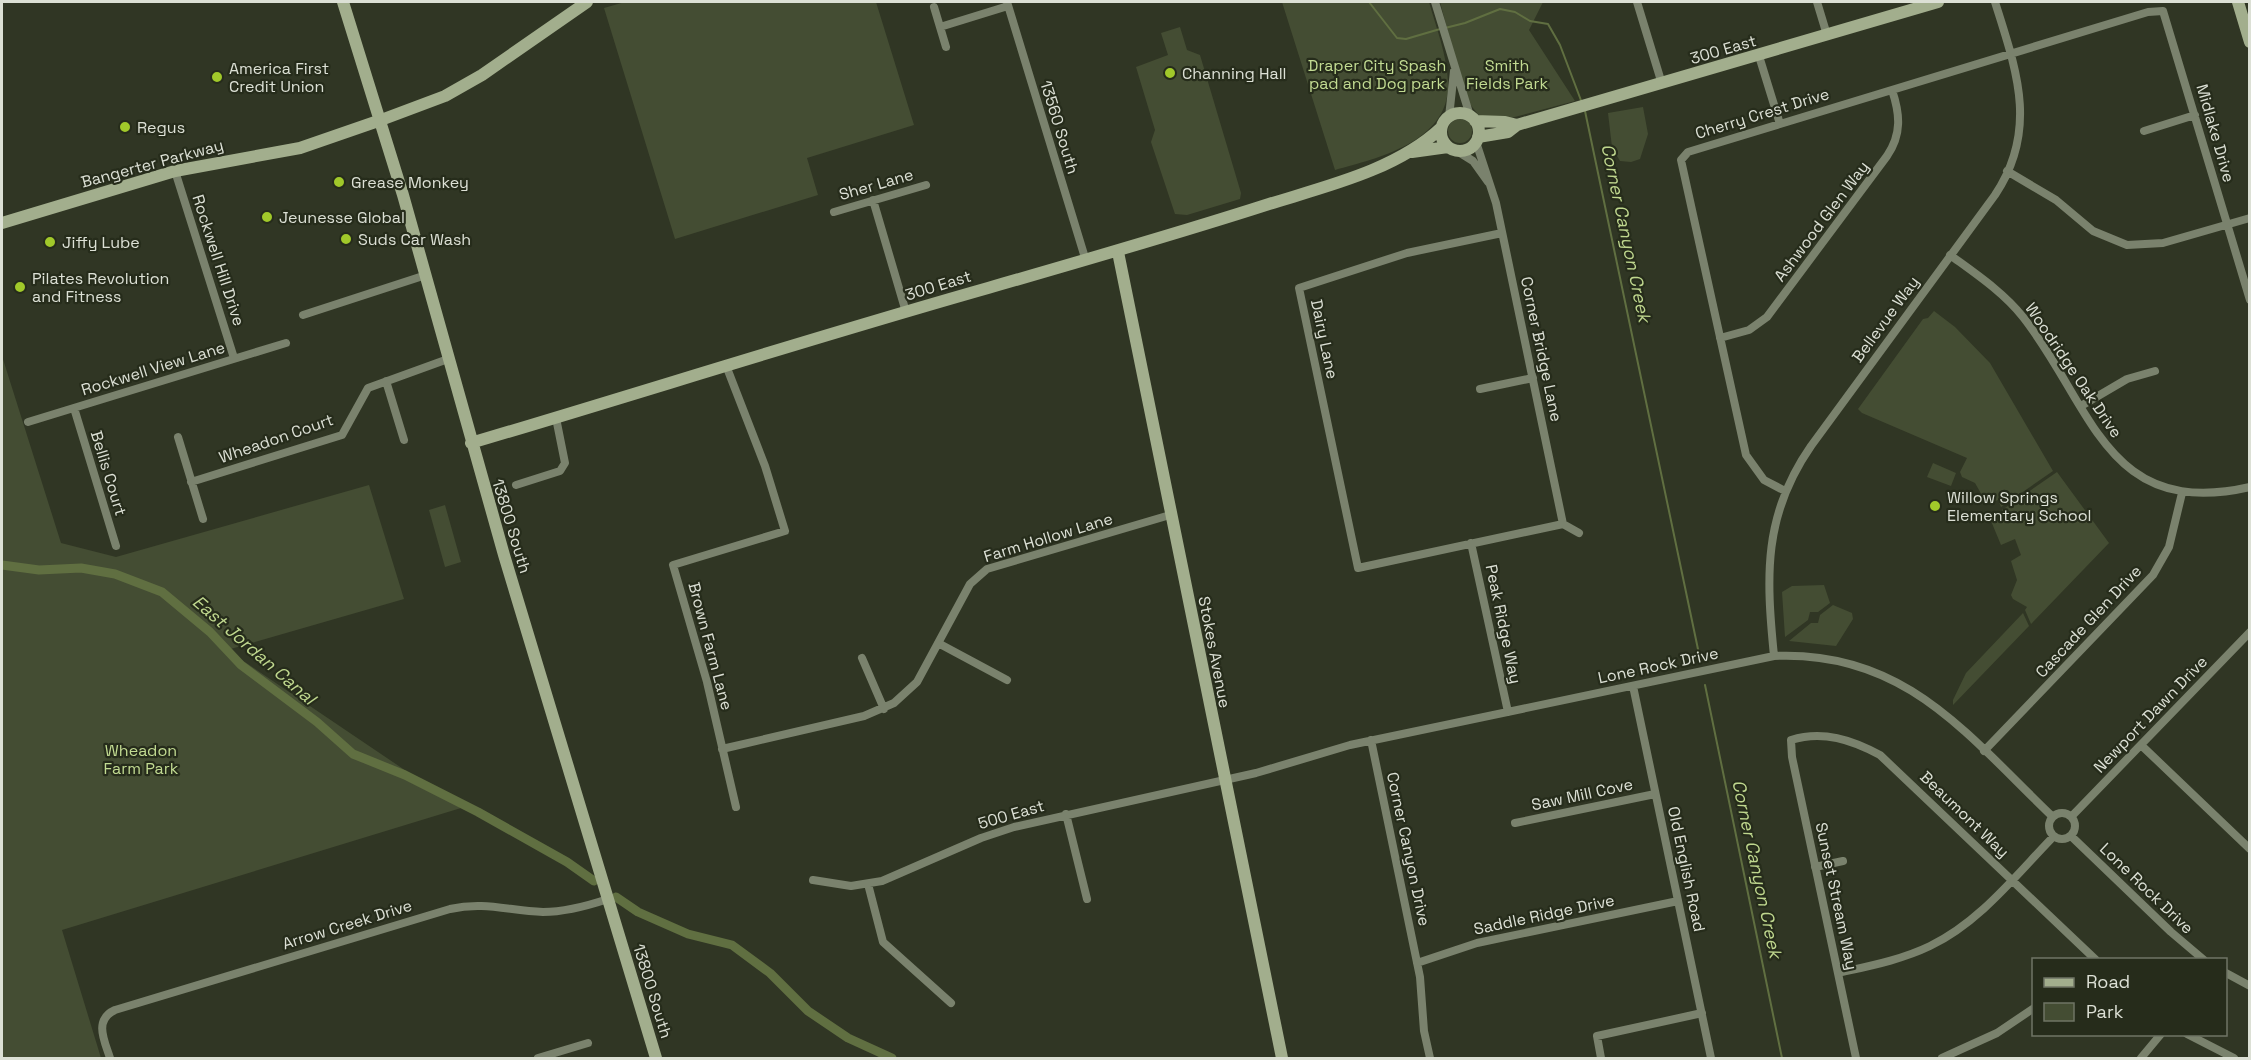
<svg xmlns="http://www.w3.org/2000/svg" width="2251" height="1060" viewBox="0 0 2251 1060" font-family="'Space Grotesk',sans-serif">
  <rect width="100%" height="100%" fill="#303624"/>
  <path fill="#444d33" d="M625 2H876L914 125 807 158 818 195 675 239 604 8Z
    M1282 2H1429C1436 27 1447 55 1448 82 1451 141 1379 158 1335 170Z
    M1440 2H1543L1529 30 1575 101 1511 118 1480 117 1466 99Z
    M1180 27 1187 50 1200 55 1241 193 1240 199 1187 215 1175 214 1151 142 1155 130 1136 67 1168 55 1161 33Z
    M1643 107 1648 134 1640 159 1631 162 1620 161 1612 147 1608 113Z
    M1448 131a12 12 0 1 1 24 0a12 12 0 1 1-24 0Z
    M1934 311 1955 327 1990 363 2053 471 2001 507 1998 500 1987 504 1975 483 1962 477 1960 472 1967 458 1862 413 1858 409 1923 319 1928 318Z
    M2 356 61 543 116 557 369 485 404 599 227 650 461 808 62 930 101 1058H2Z
    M1933 463 1956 473 1951 486 1927 477Z
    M2057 472 2109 543 2031 624 2025 610 2027 607 2013 599 2011 595 2017 580 2011 561 2021 555 2015 539 2001 545 1991 521 2004 516 2002 510Z
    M445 505 461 562 445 567 429 510Z
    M1824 585 1830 603 1818 612H1810L1808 620 1785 637 1782 592 1792 586Z
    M1833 605 1852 613 1853 619 1836 646 1789 641 1811 623H1818L1820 615Z
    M2023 613 2029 626 1953 705V700L1966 673Z"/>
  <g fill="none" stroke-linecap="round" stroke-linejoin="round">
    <path stroke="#606f41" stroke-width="2" d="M1369 2 1397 38 1406 39 1440 29
      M1445 28 1465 23 1500 9 1515 12 1530 21 1548 24 1560 45 1582 103
      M1585 111 1699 654
      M1705 685 1782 1058"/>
    <path stroke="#606f41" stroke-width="9" d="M2 565 39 570 81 568 115 574 162 592 210 632 241 665 317 722 353 754 405 775 478 812 567 862 594 881
      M616 897 638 912 688 934 732 945 770 973 808 1011 848 1038 892 1058"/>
    <path stroke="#7a826d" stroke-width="8" d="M1007 2 1086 261
      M1435 2 1470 116
      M1637 2 1662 84
      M1817 2 1827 35
      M934 7 946 47
      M940 27 1008 6
      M1759 56 1780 124
      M1449 117 1454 71
      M2144 131 2195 115
      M1476 142C1483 163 1489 182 1496 203L1563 524 1579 533
      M1457 151 1473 161 1488 182
      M175 171 234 358
      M2007 171 2056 200 2093 231 2127 245 2163 243 2250 218
      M873 200 906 312
      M834 212 926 185
      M1502 233 1407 253 1299 288 1358 568 1563 524
      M1950 255C1976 274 2003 292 2023 317 2093 406 2106 520 2250 487
      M303 315 426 275
      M1720 338 1749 330 1767 317 1887 156C1902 134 1900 114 1892 90
      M727 368 765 466 785 531 673 565 707 682 736 807
      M386 381 404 440
      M1480 389 1533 378
      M2081 406 2127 379 2155 371
      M74 408 116 546
      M28 422 286 343
      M178 437 203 519
      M191 482 342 435 368 388 448 359
      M516 485 560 471 565 463 556 418
      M1785 491 1764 480 1746 455 1681 160 1688 152 2148 12 2163 11 2250 300
      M1471 543 1508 712
      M938 643 1007 680
      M1774 656C1766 576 1763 515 1811 446L1995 195C2039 129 2016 69 1995 2
      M862 658 884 709
      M1633 686 1711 1058
      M1371 740 1420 977 1424 1031 1430 1058
      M2141 745 2250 849
      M722 749 864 716 894 703 917 682 970 584 987 569 1170 515
      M1984 751 2153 575 2169 547 2182 493
      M2049 826a13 13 0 1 1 26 0a13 13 0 1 1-26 0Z
      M1066 814 1087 899
      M2071 817 2250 632
      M1515 823 1655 794
      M2071 836 2171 932 2204 960
      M1815 867 1843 861
      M813 880 851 886 882 881 981 838 1014 827 1256 773 1350 745 1774 656C1905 650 1967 735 2053 817
      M868 884 883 942 951 1003
      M1417 963 1477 943 1678 901
      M1838 973C1869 966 1901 960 1930 946 1980 922 2016 875 2054 836
      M2226 973 2250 986
      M2187 1034 2234 1058
      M110 1058C105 1042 93 1020 115 1010L450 909C485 901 509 911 543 912 566 912 587 906 608 899
      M538 1058 588 1043
      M1601 1058 1597 1036 1702 1013
      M1856 1058 1792 757 1791 740C1823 730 1852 740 1880 755L2096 960
      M1942 1058 1997 1033 2034 1008
      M2141 1058 2161 1034"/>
    <path stroke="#a2ae8d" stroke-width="12" d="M343 2 403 195 504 555 656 1058
      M2238 2 2250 42
      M1441 132a19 19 0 1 1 38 0a19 19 0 1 1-38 0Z
      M1475 121 1505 122 1517 125
      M1478 137 1508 132 1517 125 1938 2
      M1412 152 1448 147
      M2 223 175 171 300 148 381 120 445 96 482 75 587 2
      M1118 252 1282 1058
      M471 443C643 392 815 337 988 288 1082 261 1176 234 1269 204 1327 186 1396 170 1441 128"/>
  </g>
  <g fill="#a1c92a" stroke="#262c1b" stroke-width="2">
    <circle cx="1170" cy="73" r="6"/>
    <circle cx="217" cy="77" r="6"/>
    <circle cx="125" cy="127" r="6"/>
    <circle cx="339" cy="182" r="6"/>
    <circle cx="267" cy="217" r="6"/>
    <circle cx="346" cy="239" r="6"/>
    <circle cx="50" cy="242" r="6"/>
    <circle cx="20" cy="287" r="6"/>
    <circle cx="1935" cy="506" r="6"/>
  </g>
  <g text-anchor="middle" stroke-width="4.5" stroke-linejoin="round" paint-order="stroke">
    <g font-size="16" fill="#dce0d5" stroke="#262c1b">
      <text transform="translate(1723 49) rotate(-16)" y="6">300 East</text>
      <text transform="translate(1762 113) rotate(-17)" y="6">Cherry Crest Drive</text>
      <text transform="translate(1060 127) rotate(73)" y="6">13560 South</text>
      <text transform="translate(2216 133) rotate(74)" y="6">Midlake Drive</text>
      <text transform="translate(152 163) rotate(-15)" y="6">Bangerter Parkway</text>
      <text transform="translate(876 184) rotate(-16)" y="6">Sher Lane</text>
      <text transform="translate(1821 221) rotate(-53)" y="6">Ashwood Glen Way</text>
      <text transform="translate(219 260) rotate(72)" y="6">Rockwell Hill Drive</text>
      <text transform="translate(938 285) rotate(-17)" y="6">300 East</text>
      <text transform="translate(1885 319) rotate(-54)" y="6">Bellevue Way</text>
      <text transform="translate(1325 339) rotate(78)" y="6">Dairy Lane</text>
      <text transform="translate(1542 349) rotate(78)" y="6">Corner Bridge Lane</text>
      <text transform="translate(153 368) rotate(-17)" y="6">Rockwell View Lane</text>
      <text transform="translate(2074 370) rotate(56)" y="6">Woodridge Oak Drive</text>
      <text transform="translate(276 438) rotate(-19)" y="6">Wheadon Court</text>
      <text transform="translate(109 473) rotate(73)" y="6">Bellis Court</text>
      <text transform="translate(512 526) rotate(73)" y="6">13800 South</text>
      <text transform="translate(1048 537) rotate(-17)" y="6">Farm Hollow Lane</text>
      <text transform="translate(2088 621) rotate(-47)" y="6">Cascade Glen Drive</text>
      <text transform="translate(1504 624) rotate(78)" y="6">Peak Ridge Way</text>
      <text transform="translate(711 646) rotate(75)" y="6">Brown Farm Lane</text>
      <text transform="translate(1215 652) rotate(79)" y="6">Stokes Avenue</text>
      <text transform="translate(1658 665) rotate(-12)" y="6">Lone Rock Drive</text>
      <text transform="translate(2150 714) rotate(-46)" y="6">Newport Dawn Drive</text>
      <text transform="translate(1582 794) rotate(-12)" y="6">Saw Mill Cove</text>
      <text transform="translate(1011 814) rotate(-16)" y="6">500 East</text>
      <text transform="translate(1965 814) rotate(44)" y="6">Beaumont Way</text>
      <text transform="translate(1409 849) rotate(78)" y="6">Corner Canyon Drive</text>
      <text transform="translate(1687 869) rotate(78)" y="6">Old English Road</text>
      <text transform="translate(2147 888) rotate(44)" y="6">Lone Rock Drive</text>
      <text transform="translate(1837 896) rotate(78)" y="6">Sunset Stream Way</text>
      <text transform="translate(1544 914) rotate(-12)" y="6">Saddle Ridge Drive</text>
      <text transform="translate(347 924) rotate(-17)" y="6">Arrow Creek Drive</text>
      <text transform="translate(653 991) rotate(73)" y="6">13800 South</text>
    </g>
    <g font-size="16" fill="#c2db92" stroke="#262c1b">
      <text x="1377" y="71">Draper City Spash<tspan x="1377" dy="18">pad and Dog park</tspan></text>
      <text x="1507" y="71">Smith<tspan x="1507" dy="18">Fields Park</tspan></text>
      <text x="141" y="756">Wheadon<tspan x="141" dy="18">Farm Park</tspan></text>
    </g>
    <g font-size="16" fill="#dce0d5" stroke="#262c1b" text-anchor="start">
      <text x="229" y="74">America First<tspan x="229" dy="18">Credit Union</tspan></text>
      <text x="1182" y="79">Channing Hall</text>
      <text x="137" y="133">Regus</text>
      <text x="351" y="188">Grease Monkey</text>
      <text x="279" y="223">Jeunesse Global</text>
      <text x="358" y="245">Suds Car Wash</text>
      <text x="62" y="248">Jiffy Lube</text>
      <text x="32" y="284">Pilates Revolution<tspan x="32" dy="18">and Fitness</tspan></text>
      <text x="1947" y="503">Willow Springs<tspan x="1947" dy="18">Elementary School</tspan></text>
    </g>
    <g font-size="18" font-style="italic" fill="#bfd78e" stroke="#262c1b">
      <text transform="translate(1626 233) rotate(78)" y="6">Corner Canyon Creek</text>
      <text transform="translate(254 650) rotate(41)" y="6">East Jordan Canal</text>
      <text transform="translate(1757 869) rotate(78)" y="6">Corner Canyon Creek</text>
    </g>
  </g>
  <rect width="2251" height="1060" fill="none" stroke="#dce0d5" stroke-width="6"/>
  <rect x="2032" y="958" width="195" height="78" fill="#262c1b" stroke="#6f7465" stroke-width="1.5"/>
  <rect x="2044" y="978" width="30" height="9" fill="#a2ae8d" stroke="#6f7465" stroke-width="1.5"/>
  <text x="2086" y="988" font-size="18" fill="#dce0d5">Road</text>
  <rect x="2044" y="1003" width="30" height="18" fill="#444d33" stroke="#6f7465" stroke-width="1.5"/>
  <text x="2086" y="1018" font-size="18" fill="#dce0d5">Park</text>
</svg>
